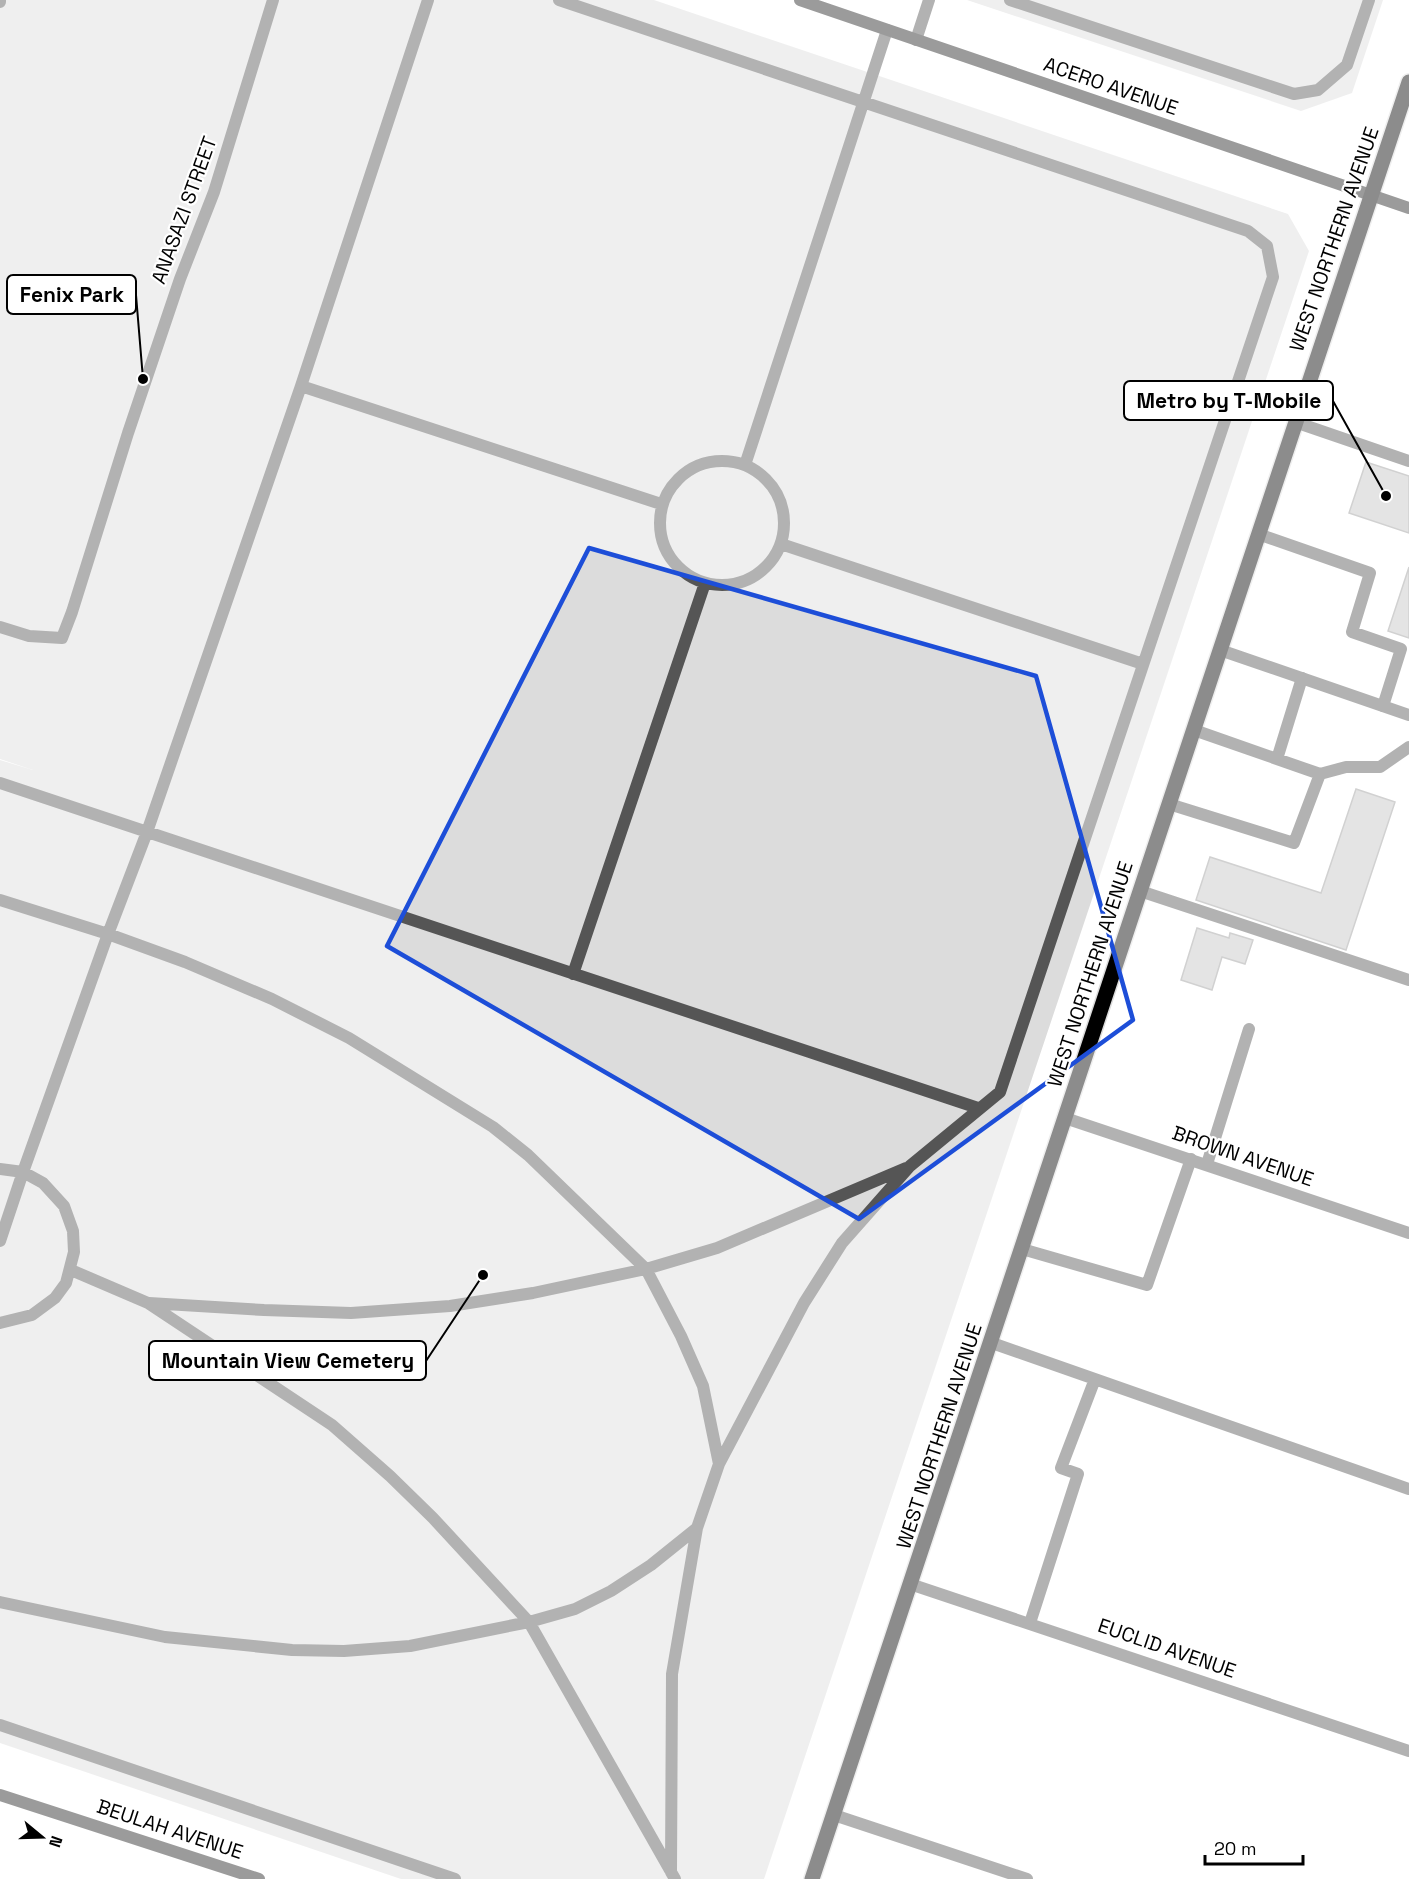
<svg xmlns="http://www.w3.org/2000/svg" width="1409" height="1879" viewBox="0 0 1409 1879" font-family="'Space Grotesk',sans-serif">
  <rect width="100%" height="100%" fill="#fff"/>
  <path fill="#dcdcdc" d="M0 0H654L1288 214 1309 251 764 1879H401L0 1743V760L33 770 0 759Z
    M967 0H1383L1352 93 1301 111Z"/>
  <path fill="#c4c4c4" stroke="#999" stroke-width="1.5" d="M1366 462 1409 476V533L1349 513Z
    M1409 567V638L1388 631Z
    M1356 789 1395 802 1346 950 1196 900 1210 857 1321 893Z
    M1197 928 1229 938 1230 933 1253 940 1245 964 1222 957 1212 990 1181 980Z"/>
  <g fill="none" stroke-linecap="round" stroke-linejoin="round">
    <defs>
      <path id="primary" d="M812 1879C1016 1282 1207 680 1409 82"/>
    </defs>
    <use href="#primary" stroke="#dbdbdb" stroke-width="18"/>
    <path stroke="#555" stroke-width="12" d="M559 0 1248 231 1267 246 1273 277 1000 1092 910 1166 842 1243 804 1303 719 1464 697 1528 672 1674 671 1872 675 1879
      M1010 0 1294 94 1318 90 1347 65 1369 0
      M916 40 929 0
      M301 386 661 504
      M1295 422 1409 461
      M660 523a62 62 0 1 1 124 0a62 62 0 1 1-124 0Z
      M745 465 887 30
      M1258 534 1370 573 1352 632 1401 649 1383 706
      M781 544 1143 664
      M1277 759 1302 678
      M1320 774 1346 767H1380L1409 747
      M0 783 978 1108
      M1169 804 1294 843 1320 774 1194 730
      M1140 891 1409 980
      M0 900 108 934 185 962 272 999 349 1038 493 1127 528 1155 646 1269 681 1336 703 1386 719 1464
      M573 974 705 583
      M1207 1164 1249 1029
      M0 1169 23 1172 43 1183 64 1206 73 1231 74 1252 66 1283 55 1298 32 1315 0 1323
      M0 1241 23 1172 108 934 147 832 301 386 428 0
      M1022 1249 1147 1285 1191 1159
      M71 1270 148 1303 332 1425 390 1476 433 1518 529 1622 670 1870
      M149 1303 264 1310 351 1313 450 1306 533 1293 646 1269 717 1248 906 1168
      M992 1343 1409 1489
      M0 1602 165 1637 292 1650 344 1651 410 1646 529 1622 575 1609 611 1591 651 1565 697 1528
      M1030 1623 1078 1474 1061 1468 1095 1379
      M0 1725 455 1879
      M834 1815 1027 1879"/>
    <path stroke="#555" stroke-width="12" d="M0 2V0
      M0 627 29 636 62 638 72 612 128 433 180 279 214 192 273 0
      M1220 650 1409 715
      M1065 1118 1409 1233
      M913 1585 1409 1751"/>
    <path stroke="#222" stroke-width="12" d="M800 0 1409 208
      M0 1795 259 1879"/>
    <use href="#primary" stroke="#000" stroke-width="15"/>
  </g>
  <path d="M0 0H1409V1879H0ZM589 548 1036 676 1133 1020 859 1219 387 946Z" fill="#fff" fill-opacity=".55" fill-rule="evenodd"/>
  <path fill="none" stroke="#1d4ed8" stroke-width="4.5" stroke-linejoin="round" d="M589 548 1036 676 1133 1020 859 1219 387 946Z"/>
  <g text-anchor="middle" stroke-width="4.5" stroke-linejoin="round" paint-order="stroke">
    <g font-size="20" fill="#000" stroke="#fff">
      <text transform="translate(1111 86) rotate(19)" y="7">ACERO AVENUE</text>
      <text transform="translate(184 210) rotate(-70)" y="7">ANASAZI STREET</text>
      <text transform="translate(1334 239) rotate(-71)" y="7">WEST NORTHERN AVENUE</text>
      <text transform="translate(1090 974) rotate(-72)" y="7">WEST NORTHERN AVENUE</text>
      <text transform="translate(1243 1156) rotate(19)" y="7">BROWN AVENUE</text>
      <text transform="translate(939 1436) rotate(-72)" y="7">WEST NORTHERN AVENUE</text>
      <text transform="translate(1167 1648) rotate(19)" y="7">EUCLID AVENUE</text>
      <text transform="translate(170 1829) rotate(18)" y="7">BEULAH AVENUE</text>
    </g>
  </g>
  <path fill="none" stroke="#000" stroke-width="2" d="M143 379L136 295M1386 496L1333 401M483 1275L426 1361"/>
  <g fill="#000" stroke="#fff" stroke-width="2">
    <circle cx="143" cy="379" r="6"/>
    <circle cx="1386" cy="496" r="6"/>
    <circle cx="483" cy="1275" r="6"/>
  </g>
  <g fill="#fff" stroke="#000" stroke-width="2">
    <rect x="7" y="275" width="129" height="39" rx="6"/>
    <rect x="1124" y="381" width="209" height="39" rx="6"/>
    <rect x="149" y="1341" width="277" height="39" rx="6"/>
  </g>
  <g font-size="21" text-anchor="middle" font-weight="bold" fill="#000">
    <text x="72" y="302">Fenix Park</text>
    <text x="1229" y="408">Metro by T-Mobile</text>
    <text x="288" y="1368">Mountain View Cemetery</text>
  </g>
  <g transform="translate(42 1837) rotate(109)" stroke="#ffffff" stroke-width="4.5" paint-order="stroke">
  <path d="M0-4.5L10 22L0 15L-10 22Z" fill="#000000"/>
  <text y="-9" font-size="16" font-weight="bold" text-anchor="middle" fill="#000000">N</text>
  </g>
  <path d="M1205 1855v9h98v-9" fill="none" stroke="#000000" stroke-width="3"/>
  <text x="1214" y="1855" font-size="18" fill="#000000" stroke="#ffffff" stroke-width="4.5" paint-order="stroke">20 m</text>
</svg>
